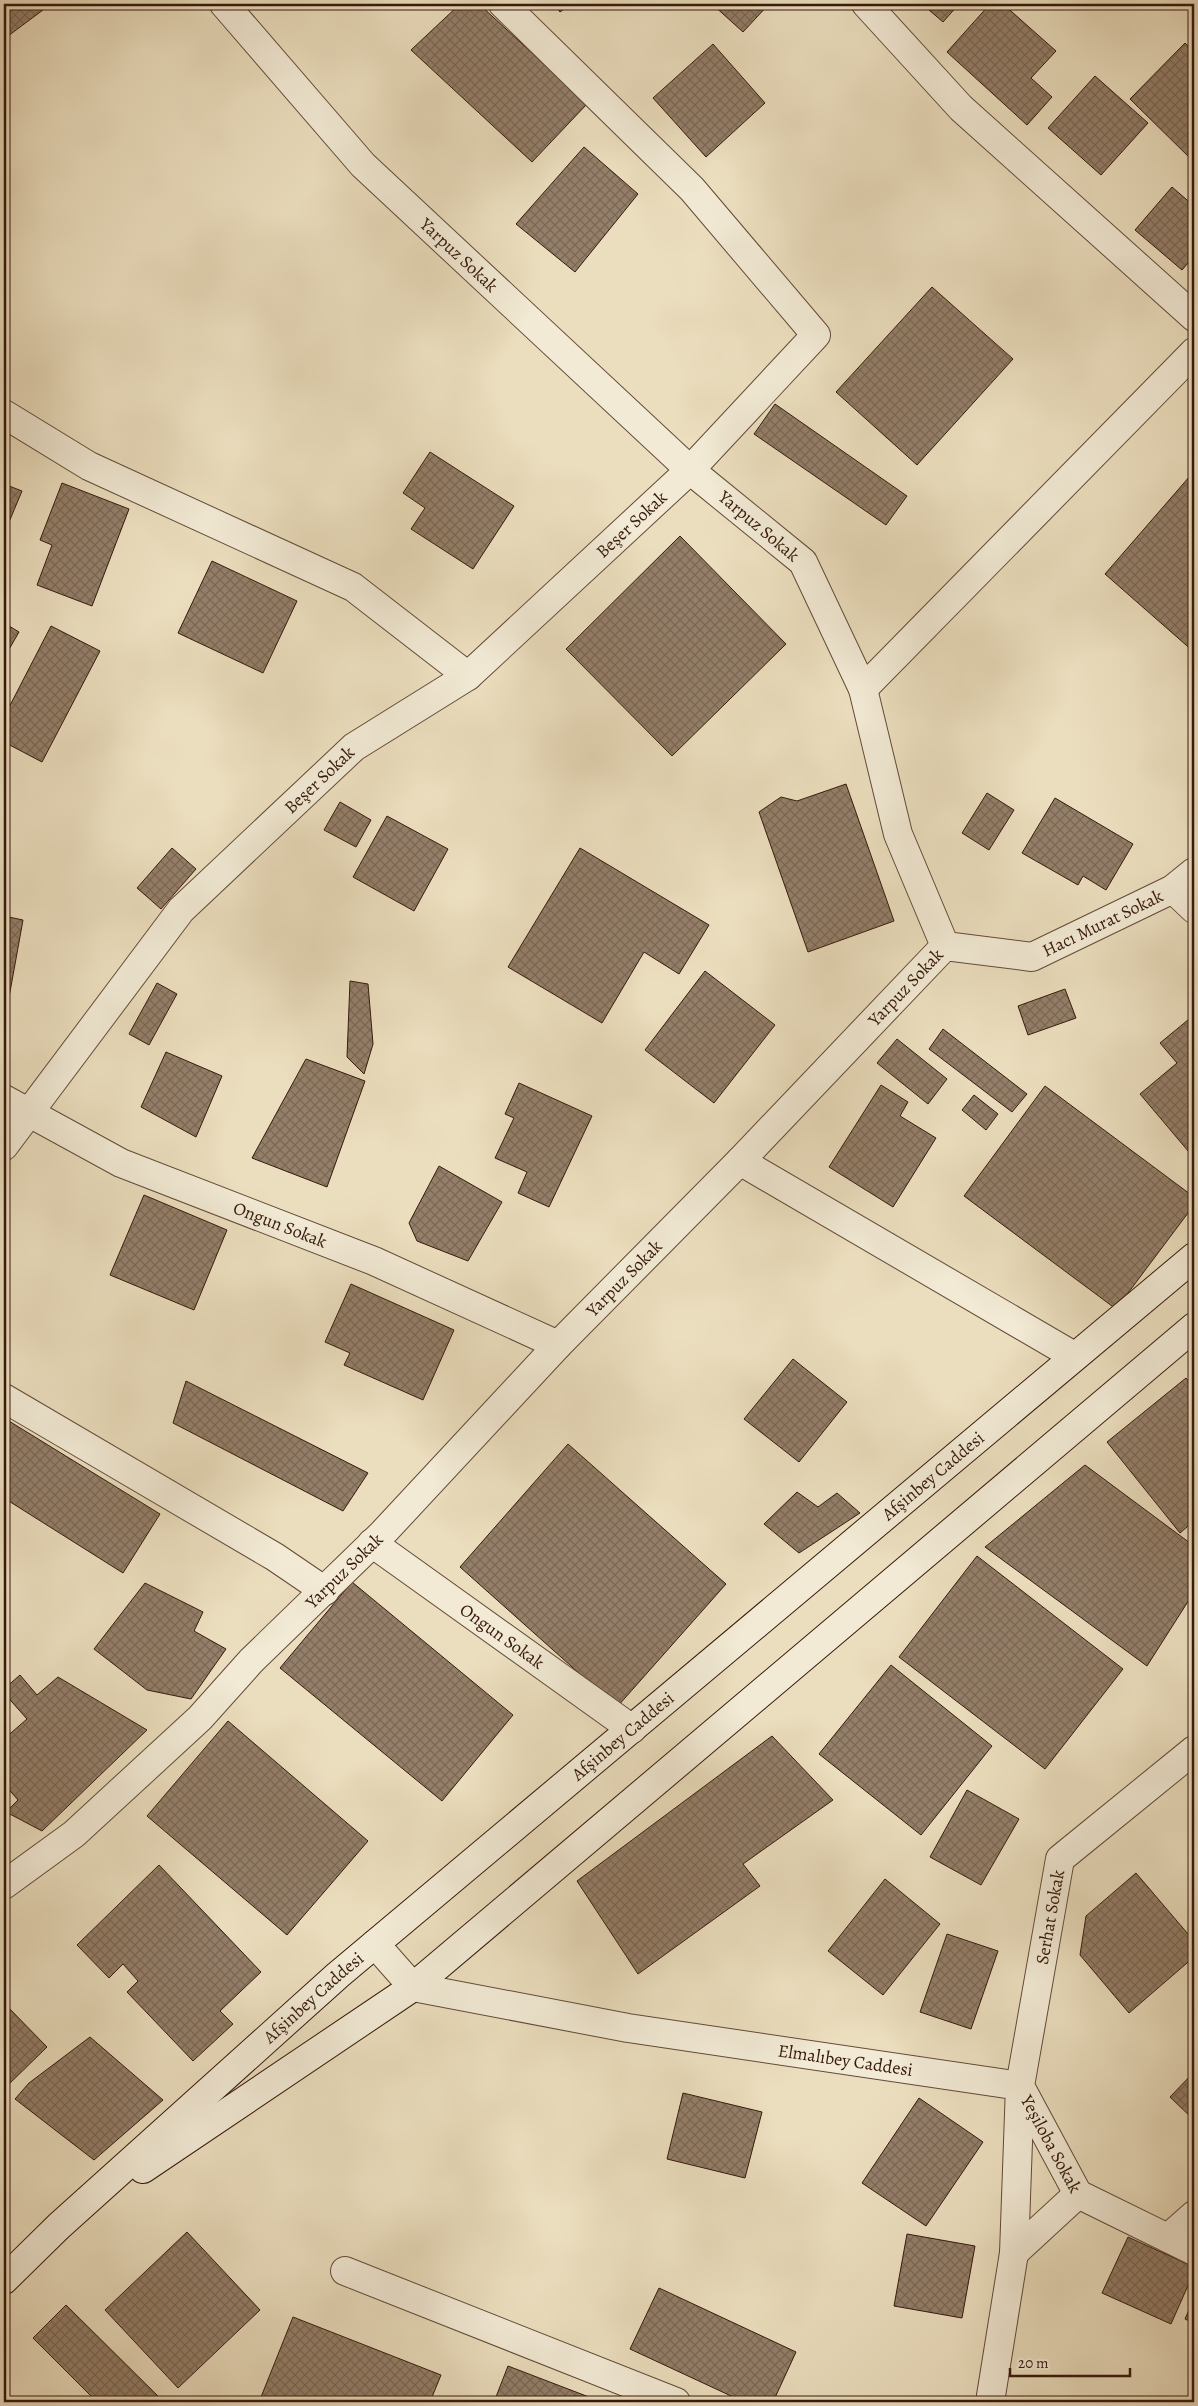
<svg xmlns="http://www.w3.org/2000/svg" width="1198" height="2406" viewBox="0 0 1198 2406" font-family="Alegreya,serif">
  <defs>
    <pattern id="building-cross-hatch" width="8" height="8" patternUnits="userSpaceOnUse" patternTransform="scale(1.25)"><rect width="8" height="8" fill="#947f69"/><path d="M0 0l8 8M0 8l8-8" fill="none" stroke="#7a6755"/></pattern>
  </defs>
  <rect width="100%" height="100%" fill="#ebdebe"/>
  <filter id="stains"><feTurbulence type="fractalNoise" baseFrequency=".004" numOctaves="4"/><feColorMatrix values="0 0 0 0 .2 0 0 0 0 .09 0 0 0 0 .02 0 0 0 .5 -.17"/></filter>
  <radialGradient id="worn" r=".72"><stop offset=".6" stop-color="#630" stop-opacity="0"/><stop offset="1" stop-color="#630" stop-opacity=".3"/></radialGradient>
  <path fill="url(#building-cross-hatch)" stroke="#36190c" d="M4 4H45L47 7 4 39Z
    M460 4H479L587 104 532 162 411 50Z
    M554 4H571L560 12Z
    M712 4H769L743 32Z
    M922 4H959L943 22Z
    M990 4H1003L1056 51 1031 78 1052 97 1027 125 947 52Z
    M1185 43 1194 52V162L1130 99Z
    M713 44 765 103 706 157 653 98Z
    M1095 76 1148 123 1101 175 1048 128Z
    M584 147 638 194 575 272 516 224Z
    M1172 187 1194 206V256L1182 270 1135 230Z
    M932 287 1013 359 917 465 836 392Z
    M775 404 907 496 886 525 754 434Z
    M430 452 514 506 473 569 411 529 425 508 403 493Z
    M1190 476 1194 480V652L1105 574Z
    M62 483 129 509 92 606 37 585 52 545 40 540Z
    M4 484 22 491 4 534Z
    M680 536 786 644 672 756 566 649Z
    M212 561 297 601 263 673 178 633Z
    M4 623 19 632 4 658Z
    M51 626 100 651 42 762 4 742V717Z
    M846 784 894 921 808 952 759 812 781 797 797 801Z
    M987 793 1014 810 989 850 962 833Z
    M1055 798 1133 844 1106 890 1083 876 1078 885 1022 853Z
    M340 802 371 820 356 847 324 830Z
    M387 816 448 849 414 911 353 877Z
    M172 848 196 869 161 909 137 888Z
    M580 848 709 925 679 974 644 952 602 1023 508 967Z
    M4 916 23 920 6 1014 4 1013Z
    M705 971 775 1025 714 1103 645 1050Z
    M350 981 368 984 373 1044 364 1074 347 1057Z
    M157 983 177 994 149 1045 129 1034Z
    M1065 989 1076 1018 1028 1035 1018 1006Z
    M1194 1015V1014V1158L1140 1094 1177 1063 1160 1043Z
    M943 1029 1027 1094 1012 1112 929 1049Z
    M897 1039 947 1079 928 1104 877 1063Z
    M166 1052 222 1076 196 1137 141 1107Z
    M306 1059 365 1081 327 1187 252 1158Z
    M519 1083 592 1116 549 1207 518 1193 527 1172 495 1158 514 1118 505 1114Z
    M881 1085 908 1102 900 1116 936 1138 893 1207 829 1167Z
    M1045 1086 1194 1197V1205L1116 1309 964 1196Z
    M974 1095 998 1114 986 1130 962 1110Z
    M439 1166 502 1202 468 1261 417 1241 409 1223Z
    M144 1195 227 1230 194 1310 110 1275Z
    M351 1284 454 1330 423 1400 344 1365 350 1353 325 1342Z
    M793 1359 847 1402 799 1462 744 1419Z
    M1186 1378 1194 1389V1521L1180 1533 1107 1442Z
    M186 1381 368 1473 343 1511 173 1423Z
    M4 1418 160 1514 123 1573 4 1498Z
    M568 1444 726 1584 617 1707 460 1567Z
    M1085 1465 1194 1546V1592L1147 1666 985 1547Z
    M797 1492 818 1507 837 1493 860 1513 799 1553 764 1524Z
    M977 1556 1123 1669 1045 1769 899 1657Z
    M352 1582 513 1715 442 1801 280 1668Z
    M145 1583 203 1612 194 1631 226 1649 191 1699 147 1690 94 1649Z
    M891 1665 992 1746 921 1835 819 1754Z
    M20 1675 37 1695 58 1677 147 1730 42 1831 6 1812 18 1800 4 1784V1770L9 1765 4 1760V1739L27 1719 4 1693V1689Z
    M228 1721 368 1841 287 1935 147 1816Z
    M772 1736 833 1800 743 1864 760 1886 638 1974 577 1881Z
    M967 1790 1019 1819 981 1885 930 1857Z
    M159 1865 261 1972 220 2011 233 2024 193 2061 127 1992 138 1981 123 1964 109 1978 77 1945Z
    M1136 1873 1194 1941V1957L1129 2013 1080 1955 1086 1916Z
    M885 1879 940 1924 883 1995 828 1951Z
    M947 1934 998 1951 971 2029 920 2012Z
    M4 2003 47 2047 4 2089Z
    M90 2037 163 2100 94 2160 15 2099 29 2083Z
    M1194 2072V2120L1170 2097Z
    M683 2093 762 2112 745 2178 667 2159Z
    M919 2098 983 2142 926 2226 862 2183Z
    M187 2232 260 2310 178 2388 105 2310Z
    M907 2234 975 2246 962 2318 894 2306Z
    M1128 2237 1194 2267V2272L1171 2324 1102 2293Z
    M659 2288 796 2352 773 2402H744L630 2349Z
    M1194 2298V2323L1185 2319Z
    M66 2305 164 2402H97L33 2338Z
    M293 2317 441 2375 430 2402H259Z
    M508 2366 602 2402H494Z"/>
  <g fill="none" stroke-linecap="round" stroke-linejoin="round">
    <defs>
      <g id="street">
        <path d="M866 4 961 108 1194 317"/>
        <path d="M4 414 89 466 353 587 468 676"/>
        <path d="M863 689 1194 352"/>
        <path d="M1173 889 1194 909"/>
        <path id="s1" d="M945 946 1032 957 1173 889 1194 872"/>
        <path id="s2" d="M4 1099 121 1163 374 1261 558 1345"/>
        <path id="s3" d="M4 1146 181 910 354 747 468 676 690 470 816 335 692 189 503 4"/>
        <path d="M740 1161 1074 1356"/>
        <path d="M4 1398 275 1557 325 1591"/>
        <path id="s4" d="M372 1543 632 1729"/>
        <path id="s5" d="M1194 1750 1060 1859 1020 2086 1078 2194 1194 2251"/>
        <path id="s6" d="M4 1885 74 1834 200 1718 251 1661 382 1534 558 1345 740 1161 945 946 898 834 863 689 803 562 690 470 363 165 224 4"/>
        <path id="s7" d="M375 1944 413 1987 628 2028 1020 2086 1014 2253 990 2402"/>
        <path d="M1168 2238 1194 2215"/>
        <path d="M1014 2253 1078 2194"/>
        <path d="M345 2271 676 2402"/>
      </g>
      <g id="secondary">
        <path d="M143 2169 413 1987 1194 1327"/>
        <path id="s8" d="M4 2280 59 2226 338 1975 1194 1257"/>
      </g>
    </defs>
    <use href="#street" stroke="#634a38" stroke-width="30"/>
    <use href="#secondary" stroke="#36190c" stroke-width="30"/>
    <use href="#street" stroke="#f2ead5" stroke-width="28"/>
    <use href="#secondary" stroke="#f2ead5" stroke-width="28"/>
  </g>
  <g text-anchor="middle" stroke-width="4" stroke-linejoin="round" paint-order="stroke">
    <g font-size="18" fill="#36190c" stroke="#f2ead5">
      <text transform="translate(459 255) rotate(43)" y="6">Yarpuz Sokak</text>
      <text dy="6" stroke="none"><textPath href="#s3" startOffset="890">Beşer Sokak</textPath></text>
      <text transform="translate(759 526) rotate(40)" y="6">Yarpuz Sokak</text>
      <text dy="6" stroke="none"><textPath href="#s3" startOffset="485">Beşer Sokak</textPath></text>
      <text dy="6" stroke="none"><textPath href="#s1" startOffset="166">Hacı Murat Sokak</textPath></text>
      <text dy="6" stroke="none"><textPath href="#s6" startOffset="1274">Yarpuz Sokak</textPath></text>
      <text dy="6" stroke="none"><textPath href="#s2" startOffset="304">Ongun Sokak</textPath></text>
      <text dy="6" stroke="none"><textPath href="#s6" startOffset="869">Yarpuz Sokak</textPath></text>
      <text dy="6" stroke="none"><textPath href="#s8" startOffset="1229">Afşinbey Caddesi</textPath></text>
      <text dy="6" stroke="none"><textPath href="#s6" startOffset="464">Yarpuz Sokak</textPath></text>
      <text dy="6" stroke="none"><textPath href="#s4" startOffset="160">Ongun Sokak</textPath></text>
      <text dy="6" stroke="none"><textPath href="#s8" startOffset="824">Afşinbey Caddesi</textPath></text>
      <text transform="translate(1050 1917) rotate(-80)" y="6">Serhat Sokak</text>
      <text dy="6" stroke="none"><textPath href="#s8" startOffset="419">Afşinbey Caddesi</textPath></text>
      <text dy="6" stroke="none"><textPath href="#s7" startOffset="496">Elmalıbey Caddesi</textPath></text>
      <text dy="6" stroke="none"><textPath href="#s5" startOffset="469">Yeşiloba Sokak</textPath></text>
    </g>
  </g>
  <rect width="1198" height="2406" fill="none" stroke="#ebdebe" stroke-width="20"/>
  <rect x="5" y="5" width="1188" height="2396" fill="none" stroke="#36190c" stroke-width="2.5"/>
  <rect x="10" y="10" width="1178" height="2386" fill="none" stroke="#36190c"/>
  <path d="M1010 2368v8h120v-8" fill="none" stroke="#36190c" stroke-width="2.5"/>
  <text x="1018" y="2368" font-size="15" fill="#36190c" stroke="#f2ead5" stroke-width="4" paint-order="stroke">20 m</text>
  <rect width="100%" height="100%" filter="url(#stains)"/>
  <rect width="100%" height="100%" fill="url(#worn)"/>
</svg>
